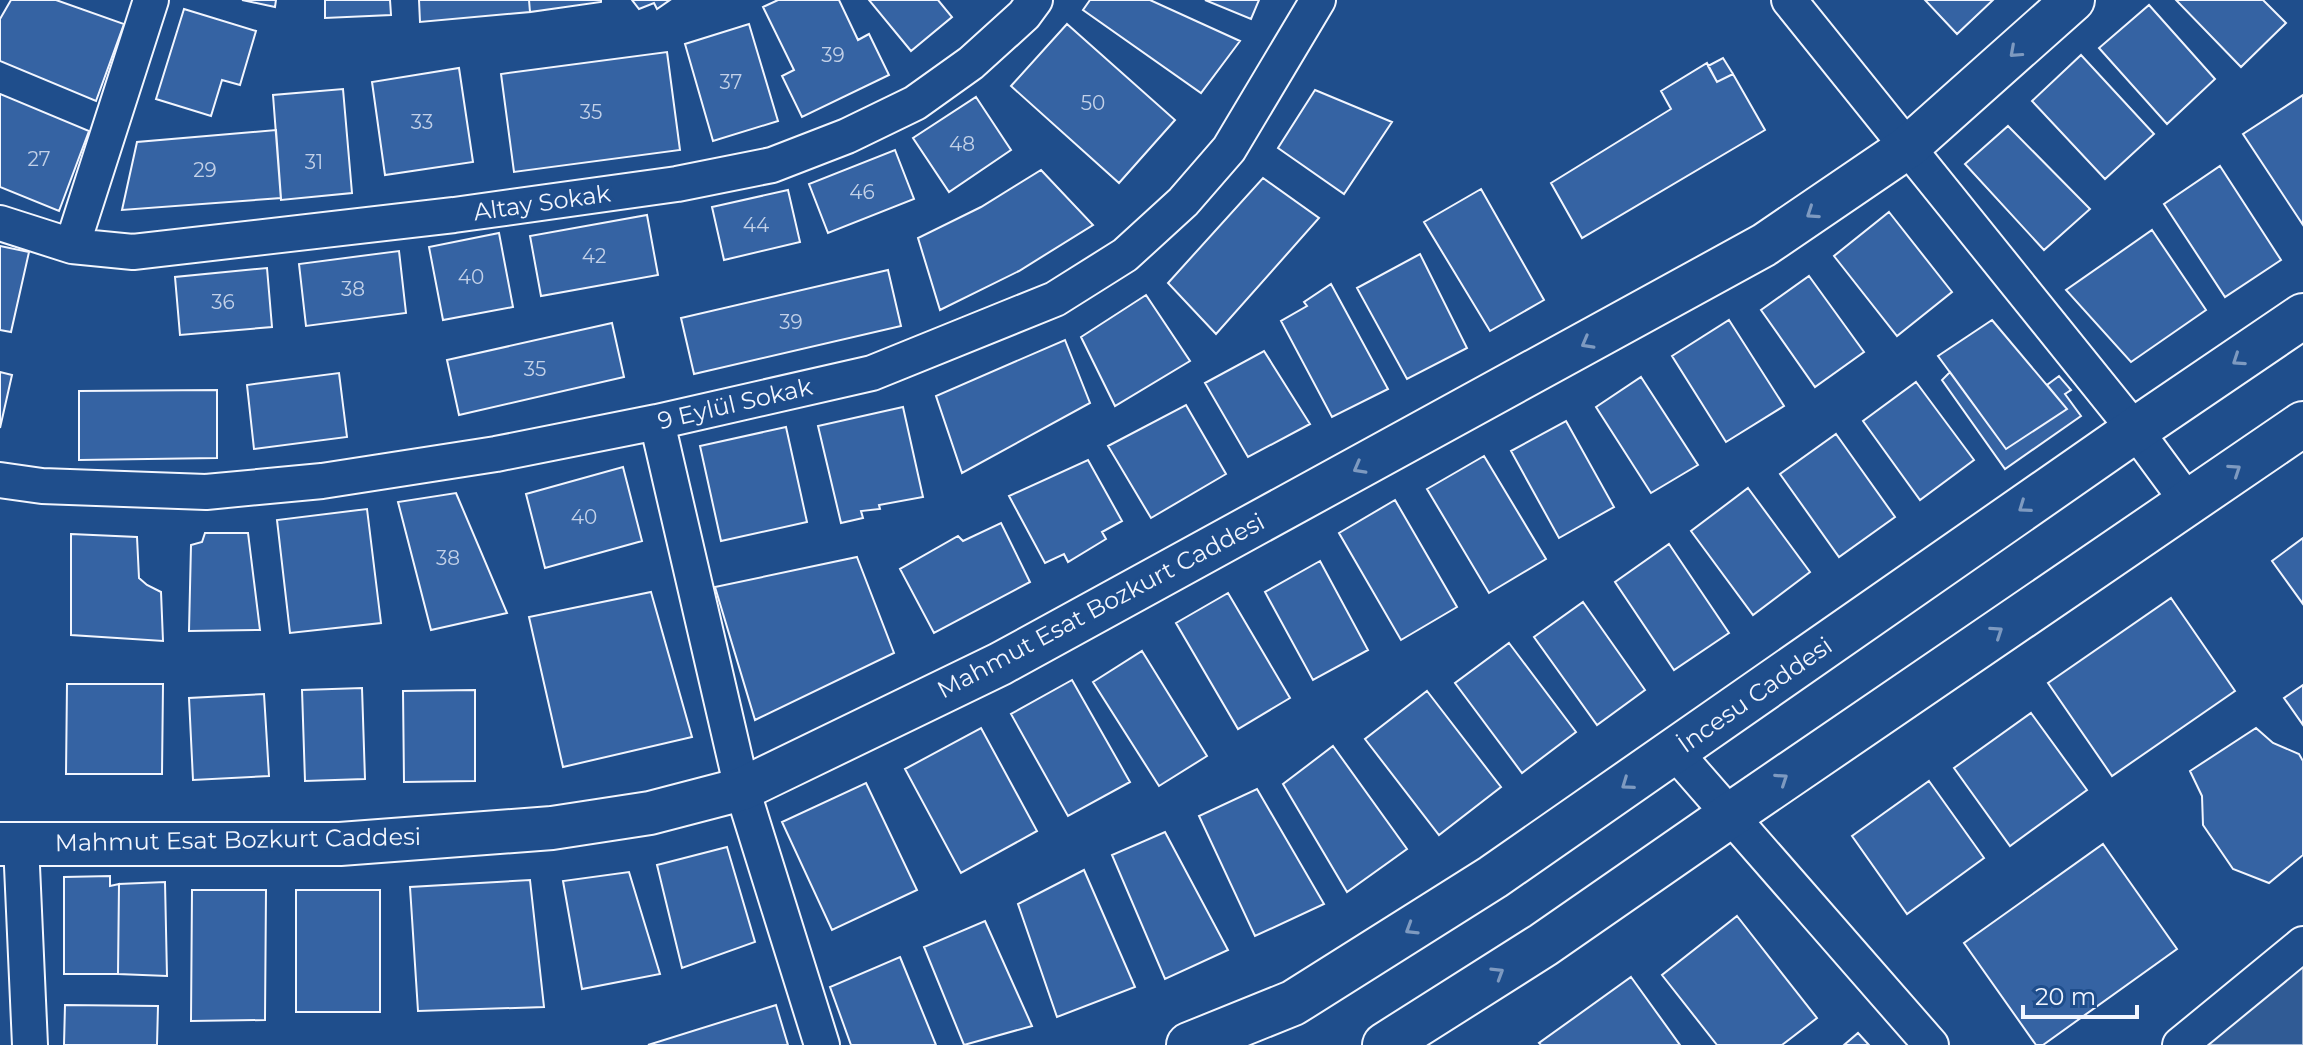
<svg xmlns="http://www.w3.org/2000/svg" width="2303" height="1045" viewBox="0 0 2303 1045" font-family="Montserrat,sans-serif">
  <rect width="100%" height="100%" fill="#1f4e8c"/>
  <path fill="#305b95" stroke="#a8bbd7" stroke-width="2" d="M2303 944V1045H2180Z"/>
  <path fill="#3563a3" stroke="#f2f6ff" stroke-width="2" d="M11 0H56L124 24 96 101 0 61V19Z
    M242 0H276L275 7Z
    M325 0H390L391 15 325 18Z
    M419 0H529L530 12 420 22Z
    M529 0H601V2L530 12Z
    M632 0H670L657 9 654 3 639 9Z
    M778 0H839L858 40 869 34 889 75 802 117 782 76 794 70 763 7Z
    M869 0H938L952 17 911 51Z
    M1090 0H1150L1240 41 1201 93 1083 10Z
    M1205 0H1259L1251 19Z
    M1925 0H1993L1957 34Z
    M2176 0H2263L2286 23 2241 67Z
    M2149 5 2215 79 2167 124 2099 48Z
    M184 9 256 31 240 85 222 80 211 116 156 99Z
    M749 24 778 121 713 141 685 44Z
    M1067 24 1175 120 1119 183 1011 86Z
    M667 52 680 150 514 172 501 74Z
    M2081 55 2154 134 2105 179 2032 101Z
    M1723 58 1733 74 1717 82 1708 66Z
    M1707 63 1717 82 1733 74 1765 130 1582 238 1551 183 1671 109 1661 91Z
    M459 68 473 162 385 175 372 82Z
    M343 89 352 193 281 200 273 95Z
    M1315 90 1392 122 1344 194 1278 148Z
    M0 94 89 131 59 211 0 187Z
    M2303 95V225L2243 134Z
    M976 97 1011 150 949 192 913 138Z
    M2008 126 2090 209 2044 250 1965 164Z
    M276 130 281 198 122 210 137 142Z
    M895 150 914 199 828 233 809 184Z
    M2220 166 2281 260 2225 297 2164 204Z
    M1041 170 1093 225 1019 271 940 310 918 238 981 207Z
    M1263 178 1319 218 1216 334 1168 283Z
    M1481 189 1544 300 1490 331 1424 222Z
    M788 190 800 242 724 260 712 207Z
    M1889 212 1952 292 1897 336 1834 256Z
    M647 215 658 275 541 296 530 236Z
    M2152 230 2206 310 2131 362 2066 290Z
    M499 233 513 307 443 320 429 247Z
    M0 246 29 252 11 332 0 330Z
    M399 251 406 313 306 326 299 264Z
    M1420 254 1467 348 1407 379 1357 288Z
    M267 268 272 327 180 335 175 277Z
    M888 270 901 326 694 374 681 318Z
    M1809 276 1864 352 1815 387 1761 310Z
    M1331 284 1388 389 1332 417 1281 321 1307 306 1304 302Z
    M1146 295 1190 361 1115 406 1081 337Z
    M1729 320 1784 406 1726 442 1672 356Z
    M1992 320 2067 409 2006 449 1938 356Z
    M612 323 624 377 459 415 447 360Z
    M1065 340 1090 403 962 473 936 396Z
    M1264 351 1310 424 1248 457 1205 383Z
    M0 372 12 375 0 428Z
    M1950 372 2006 449 2067 409 2047 385 2059 376 2071 390 2065 394 2081 416 2005 469 1942 380Z
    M339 373 347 437 254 449 247 385Z
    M1641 377 1698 465 1651 493 1596 407Z
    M1916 382 1974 460 1920 500 1863 421Z
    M217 390V458L79 460V391Z
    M1186 405 1226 474 1151 518 1108 446Z
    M903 407 923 497 879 505 880 509 861 511 863 518 841 523 818 426Z
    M1566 421 1614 507 1559 538 1511 451Z
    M786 427 807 522 721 541 700 446Z
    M1836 434 1895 517 1839 557 1780 474Z
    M1484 456 1546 559 1489 593 1427 489Z
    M1088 460 1122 521 1102 532 1106 539 1068 562 1064 554 1045 563 1009 496Z
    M623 467 642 541 545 568 526 494Z
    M1748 488 1810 572 1753 615 1691 531Z
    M456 493 507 613 431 630 398 502Z
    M1395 500 1457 607 1401 640 1339 533Z
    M367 509 381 623 290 633 277 520Z
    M1001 523 1030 582 934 633 900 569 958 536 963 541Z
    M205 533H248L260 630 189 631 191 545 202 542Z
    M71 534 137 537 139 578 147 585 161 592 163 641 71 635Z
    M2303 538V604L2272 561Z
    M1669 544 1729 633 1674 670 1615 582Z
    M857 557 894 653 755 720 715 587Z
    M1320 561 1368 650 1313 680 1265 592Z
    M651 592 692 737 563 767 529 617Z
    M1228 593 1290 698 1238 729 1176 623Z
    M2171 598 2235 691 2112 776 2048 683Z
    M1583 602 1645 690 1597 725 1534 637Z
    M1509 643 1576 732 1522 773 1455 683Z
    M1142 651 1207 756 1159 786 1093 682Z
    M1072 680 1130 782 1068 816 1011 714Z
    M67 684H163L162 774H66Z
    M2303 685V725L2284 698Z
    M362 688 365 779 305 781 302 690Z
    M475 690V781L404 782 403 691Z
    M1427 691 1501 787 1439 835 1365 739Z
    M264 694 269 776 193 780 189 698Z
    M2031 713 2087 790 2010 846 1954 768Z
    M981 728 1037 831 961 873 905 769Z
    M2256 728 2273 743 2299 754 2303 761V855L2269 883 2233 869 2203 825 2202 796 2190 771Z
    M1333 746 1407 849 1347 892 1283 784Z
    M1929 781 1984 858 1907 914 1852 836Z
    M866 783 917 890 832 930 782 822Z
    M1257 789 1324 904 1255 936 1199 816Z
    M1165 832 1228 950 1165 979 1112 855Z
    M2103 844 2177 949 2043 1045H2036L1964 943Z
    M727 847 755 942 682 968 657 865Z
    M1084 870 1135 987 1057 1017 1018 904Z
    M629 872 660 974 582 989 563 881Z
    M110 876V886L119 884 118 974H64V877Z
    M530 880 544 1007 418 1011 410 887Z
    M165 882 167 976 118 974 119 884Z
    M192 890H266L265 1020 191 1021Z
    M296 890H380V1012H296Z
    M1737 916 1817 1018 1782 1045H1717L1662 975Z
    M985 921 1032 1026 964 1045 924 947Z
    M900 957 936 1045H851L830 987Z
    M1631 977 1680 1045H1541L1539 1043Z
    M65 1005 158 1006 157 1045H64Z
    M776 1005 788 1045H648Z
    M1858 1033 1869 1045H1844Z"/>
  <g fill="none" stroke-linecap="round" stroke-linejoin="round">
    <defs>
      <path id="minor" d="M1789 0 2135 430 2188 502
        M0 223 72 246 133 252 454 215 677 184 772 165 847 136 915 103 971 63 1024 15 1035 0
        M72 246 151 0
        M657 422 742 789 822 1045
        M0 480 42 486 206 492 322 481 496 454 657 422 872 373 1055 299 1125 255 1183 202 1229 149 1318 0
        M1674 751 1931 1045
        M21 844 30 1045
        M2180 1045 2303 944"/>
      <path id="tertiary" d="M0 844H340L552 828 650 813 742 789 1000 664 1764 245 1908 147 2073 0"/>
      <path id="secondary" d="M1189 1045 1293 1003 1493 877 2135 430 2303 316
        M1385 1045 1543 945 1729 816 2303 424"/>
    </defs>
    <use href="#minor" stroke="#f2f6ff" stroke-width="38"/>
    <use href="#tertiary" stroke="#f2f6ff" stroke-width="46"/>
    <use href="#secondary" stroke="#f2f6ff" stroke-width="48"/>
    <use href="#minor" stroke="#1f4e8c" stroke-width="34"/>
    <use href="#tertiary" stroke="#1f4e8c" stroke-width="42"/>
    <use href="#secondary" stroke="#1f4e8c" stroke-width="44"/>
  </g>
  <defs><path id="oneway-chevron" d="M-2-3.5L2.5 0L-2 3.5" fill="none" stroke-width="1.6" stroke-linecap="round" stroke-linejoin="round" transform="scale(2)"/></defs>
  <g stroke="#7e9ac0">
    <use href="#oneway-chevron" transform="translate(2015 52) rotate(138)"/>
    <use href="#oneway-chevron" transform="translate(1812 213) rotate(146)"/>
    <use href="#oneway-chevron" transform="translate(1587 343) rotate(151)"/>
    <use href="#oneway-chevron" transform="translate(2238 360) rotate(146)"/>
    <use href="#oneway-chevron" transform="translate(1359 468) rotate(151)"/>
    <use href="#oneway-chevron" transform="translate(2235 470) rotate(-34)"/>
    <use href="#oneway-chevron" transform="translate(2024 507) rotate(145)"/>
    <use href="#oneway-chevron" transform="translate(1997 632) rotate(-34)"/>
    <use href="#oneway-chevron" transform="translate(1782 779) rotate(-34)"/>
    <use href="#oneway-chevron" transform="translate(1627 784) rotate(145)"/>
    <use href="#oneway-chevron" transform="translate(1411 929) rotate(148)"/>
    <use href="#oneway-chevron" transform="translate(1498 973) rotate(-32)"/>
  </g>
  <g text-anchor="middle" stroke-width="6" stroke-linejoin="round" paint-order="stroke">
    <g font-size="20" fill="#c3d1e8">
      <text x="833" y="62">39</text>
      <text x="731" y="89">37</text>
      <text x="1093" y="110">50</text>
      <text x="591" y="119">35</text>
      <text x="422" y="129">33</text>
      <text x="962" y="151">48</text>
      <text x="39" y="166">27</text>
      <text x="314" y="169">31</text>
      <text x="205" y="177">29</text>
      <text x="862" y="199">46</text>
      <text x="756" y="232">44</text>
      <text x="594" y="263">42</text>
      <text x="471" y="284">40</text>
      <text x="353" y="296">38</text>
      <text x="223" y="309">36</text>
      <text x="791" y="329">39</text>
      <text x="535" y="376">35</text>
      <text x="584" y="524">40</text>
      <text x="448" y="565">38</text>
    </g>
    <g font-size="24" fill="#f2f6ff" stroke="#1f4e8c">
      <text transform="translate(542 203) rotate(-8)" y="8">Altay Sokak</text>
      <text transform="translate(735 404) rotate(-13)" y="8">9 Eylül Sokak</text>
      <text transform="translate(1101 606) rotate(-28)" y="8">Mahmut Esat Bozkurt Caddesi</text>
      <text transform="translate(1755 695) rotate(-35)" y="8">İncesu Caddesi</text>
      <text transform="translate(238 840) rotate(-1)" y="8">Mahmut Esat Bozkurt Caddesi</text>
    </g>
  </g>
  <path d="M2023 1005v12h114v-12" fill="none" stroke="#f2f6ff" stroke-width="4"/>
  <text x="2035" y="1005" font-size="24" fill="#f2f6ff" stroke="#1f4e8c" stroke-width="6" paint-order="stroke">20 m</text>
</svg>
